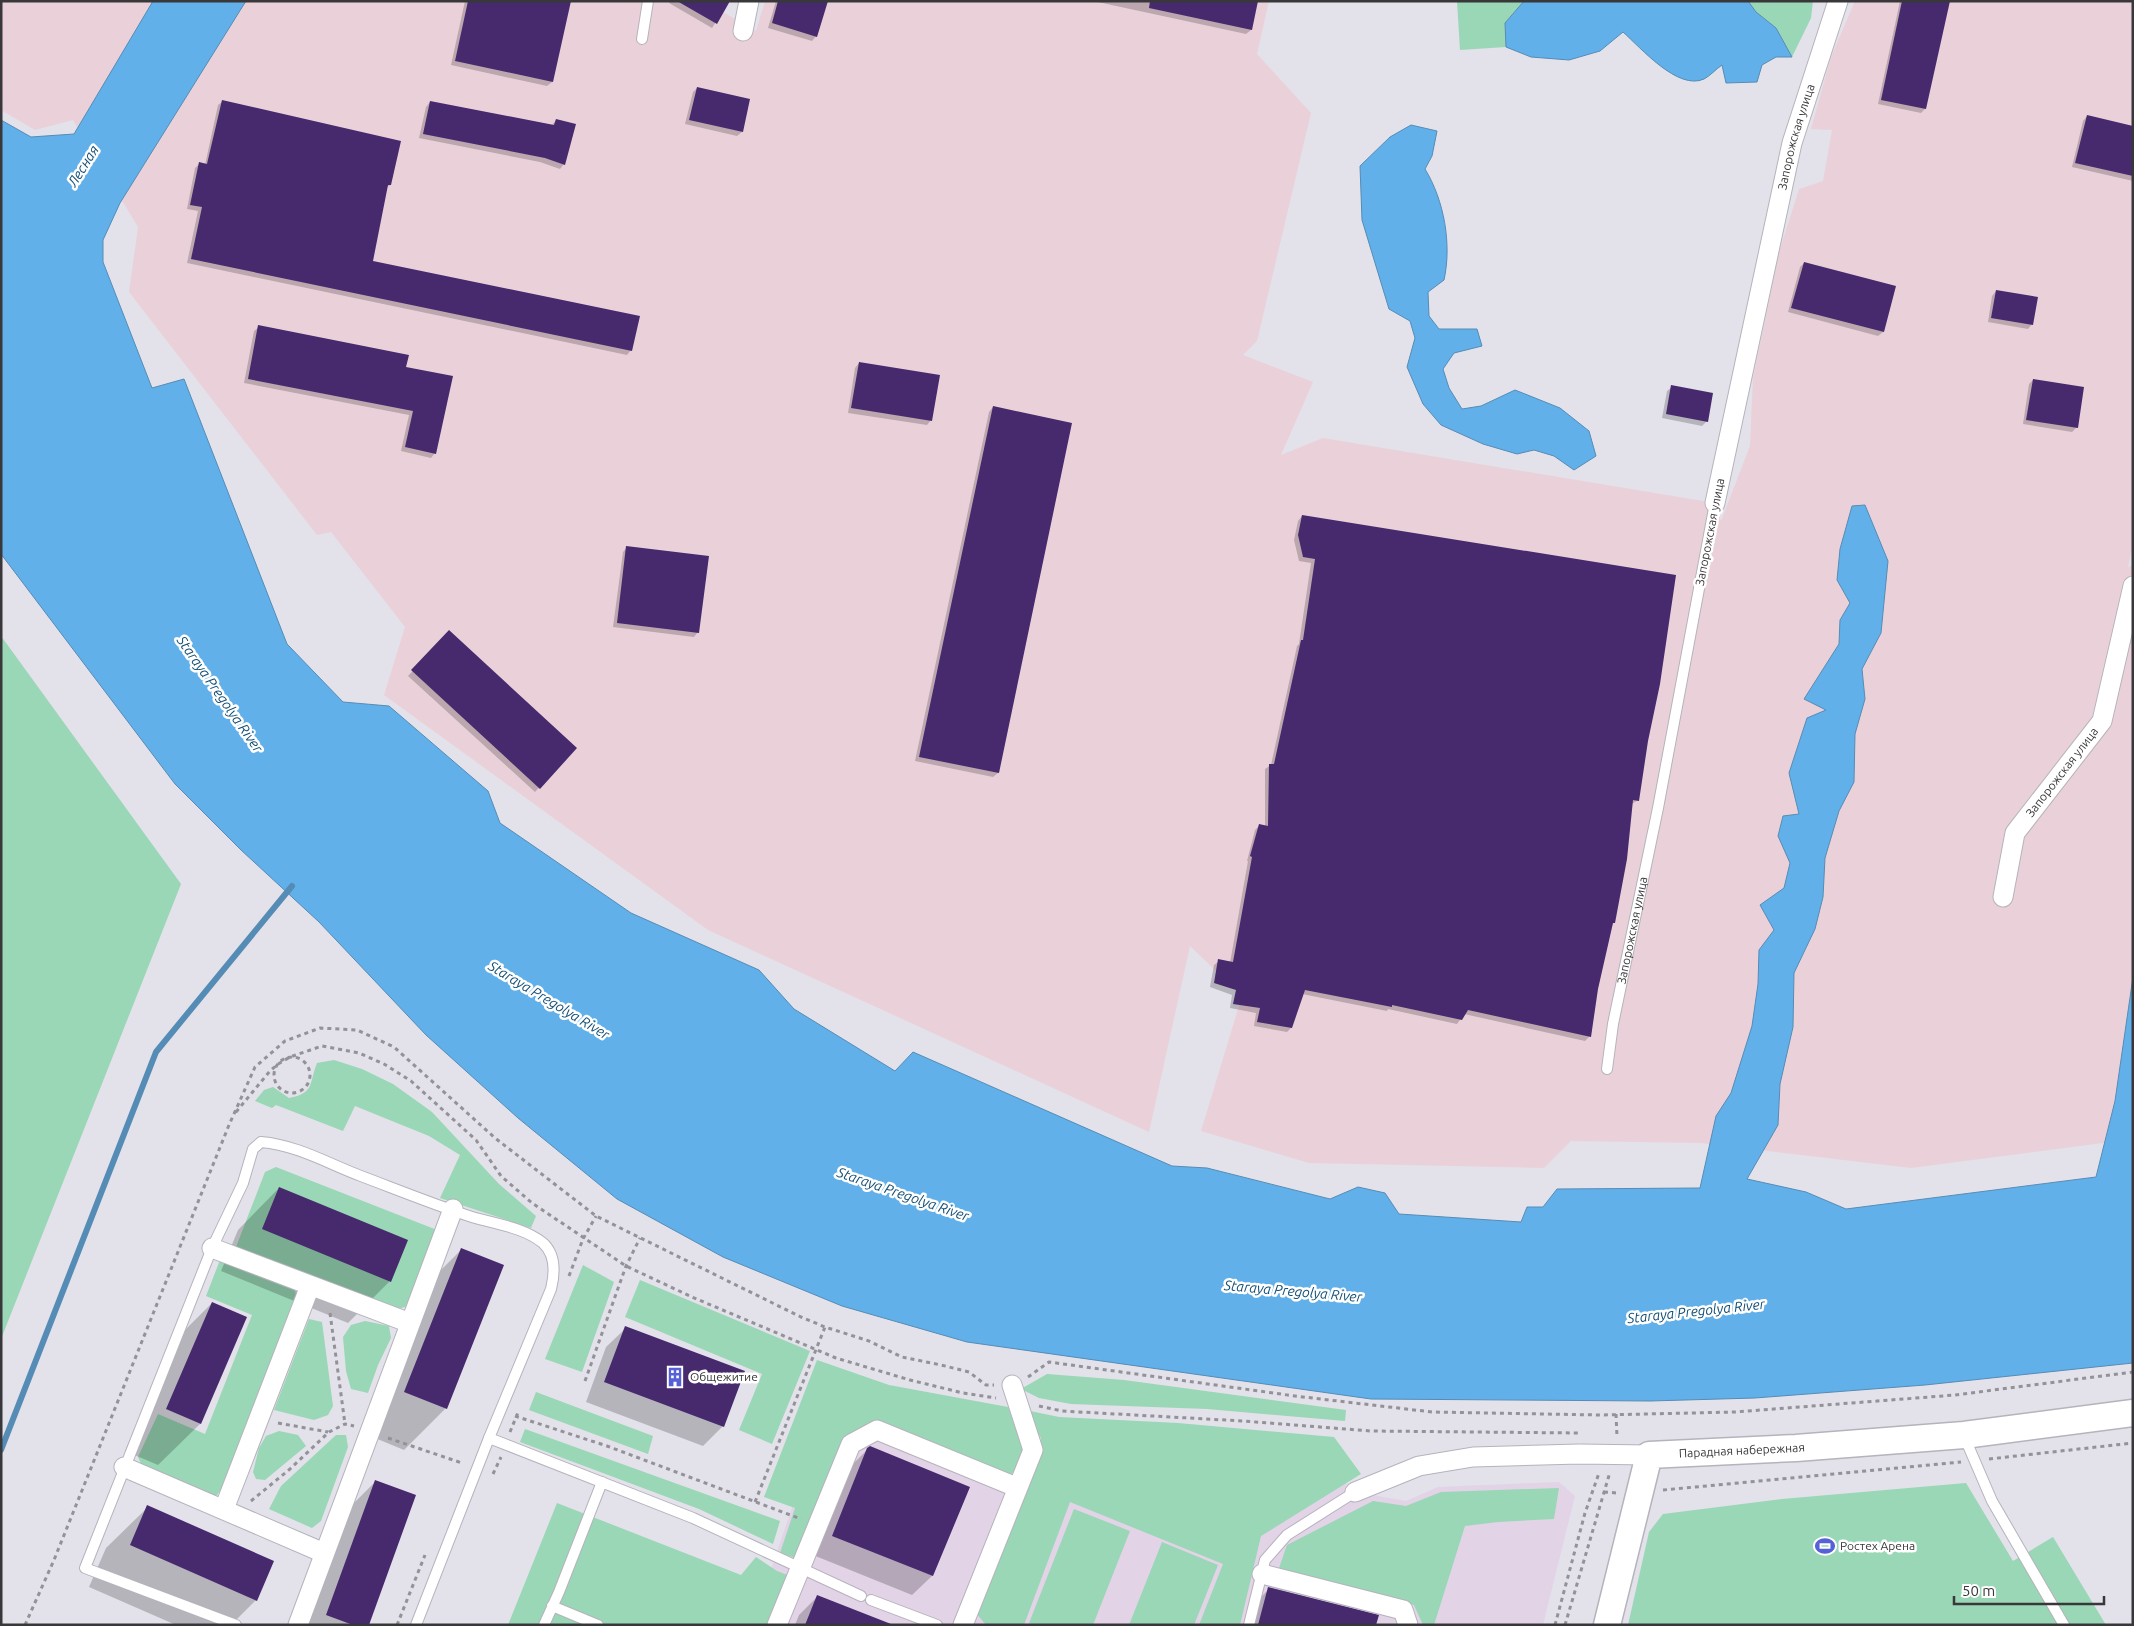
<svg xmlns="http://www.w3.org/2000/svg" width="2134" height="1626" viewBox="0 0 2134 1626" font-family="Ubuntu,sans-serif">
  <rect width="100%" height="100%" fill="#e3e1ea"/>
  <path fill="#ead1d9" d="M1 1H704L756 31 765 1H1269L1257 54 1311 113 1257 341 1243 355 1313 382 1281 455 1323 438 1715 503 1721 521 1750 446 1753 378 1779 252 1799 189 1823 181 1832 130 1811 129 1831 57 1855 1H2133V543L2128 567 2133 565V1139L1911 1168 1701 1143 1571 1141 1544 1168 1309 1163 1201 1131 1242 996 1190 946 1149 1132 708 930 384 695 405 627 331 532 317 535 129 292 138 227 73 120 35 130 1 110Z"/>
  <path fill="#e2d3e6" d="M837 1376 922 1406 1082 1437 1337 1474 1355 1492 1406 1501 1438 1487 1559 1482 1575 1496 1543 1625H749L768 1578Z"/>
  <path fill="#99d7b6" d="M1457 1H1524L1505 23 1506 47 1460 50Z
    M1748 1H1813L1811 18 1792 57 1776 28 1756 12Z
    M1 636 181 884 1 1339Z
    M334 1060 362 1069 393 1084 432 1112 499 1184 536 1216 531 1228 440 1198 460 1155 429 1136 355 1106 343 1131 276 1105 272 1108 255 1101 264 1090 273 1087 289 1098C315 1093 309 1083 317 1063Z
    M276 1167 437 1230 408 1306 398 1309 236 1247 265 1172Z
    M220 1260 288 1284 295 1291 297 1298 223 1487 217 1495 208 1496 143 1468 138 1457 158 1414 205 1434 252 1315 206 1296Z
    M583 1265 614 1282 582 1372 545 1359Z
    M640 1280 810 1351 772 1444 739 1430 762 1374 625 1317Z
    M309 1319 322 1322 333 1406 328 1415 314 1420 274 1410Z
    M365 1321 389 1326 391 1338 378 1365 368 1393 351 1389 346 1371 343 1337 351 1325Z
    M817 1360 889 1385 1008 1407 1026 1451 1017 1470 1011 1474 877 1423 848 1437 799 1559 780 1553 795 1508 764 1497Z
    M1047 1374 1124 1380 1346 1410 1345 1421 1207 1409 1071 1404 1039 1398 1021 1389Z
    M536 1392 653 1436 648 1454 529 1410Z
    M1030 1411 1059 1417 1178 1423 1334 1437 1361 1474 1261 1536 1240 1625H1199L1223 1564 1070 1502 1024 1625H986L976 1613 1040 1454 1041 1438 1033 1424Z
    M525 1429 780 1521 773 1544 699 1509 520 1442Z
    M279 1431 298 1435 306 1446 265 1480 256 1479 253 1472 259 1448 266 1436Z
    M336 1435H346L348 1447 321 1521 312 1528 269 1509 281 1486Z
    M1966 1483 2013 1561 2053 1537 2106 1625H1628L1649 1532 1663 1514 1782 1499Z
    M1559 1488 1554 1519 1498 1522 1465 1526 1434 1625H1423L1414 1605 1279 1568 1287 1545 1373 1501 1406 1506 1441 1492Z
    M557 1503 741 1575 756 1557 777 1571 790 1576 769 1625H508Z
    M1074 1509 1130 1531 1093 1625H1033L1029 1623Z
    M1162 1542 1218 1565 1194 1625H1129Z"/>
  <path fill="#62b0ea" stroke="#558cb5" d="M153 1H246L120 203 103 240V262L152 388 184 379 287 644 343 702 389 706 488 791 500 823 631 913 759 970 794 1009 895 1071 913 1052 1172 1166 1207 1168 1330 1199 1358 1187 1385 1193 1399 1214 1521 1222 1527 1207H1543L1557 1189 1700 1188 1716 1116 1731 1093 1752 1026 1758 984 1759 950 1774 930 1760 905 1784 888 1790 863 1778 836 1783 816 1799 814 1789 773 1807 718 1826 710 1804 699 1839 644 1840 620 1850 603 1837 580 1840 549 1852 506 1865 505 1888 561 1881 633 1862 669 1865 699 1855 734 1854 782 1839 811 1825 858 1823 897 1815 929 1794 973 1793 1027 1780 1084 1778 1125 1747 1179 1806 1192 1846 1209 2096 1177 2115 1101 2133 977V1363L1925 1385 1755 1398 1650 1401 1371 1399 967 1342 842 1306 723 1257 617 1199 518 1118 426 1035 319 922 241 850 175 784 1 554V120L31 137 74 134Z
    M1524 1H1748L1756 12 1776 28 1792 57H1776L1762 65 1757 82 1726 83 1722 65C1716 69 1710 76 1704 79 1678 91 1641 48 1623 32L1600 51 1569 60 1531 57 1506 47 1505 23Z
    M1411 125 1437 131 1432 156 1425 169C1444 200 1452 244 1444 280L1428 292 1429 316 1439 329H1477L1482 346 1454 353 1443 369 1449 388 1462 409 1481 406 1515 390 1560 408 1589 431 1596 456 1574 470 1554 456 1534 450 1517 454 1483 444 1441 425 1423 404 1407 367 1415 338 1410 321 1389 309 1362 220 1360 166 1390 137Z"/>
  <path fill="#0003" d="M465 1H557L552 82 547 86 451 65Z
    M670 1H729L712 28 669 3Z
    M776 1H827L816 36 812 41 768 28Z
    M1093 1H1257L1251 30 1246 34Z
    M1900 1H1948L1925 109 1921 113 1878 104Z
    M697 88 742 132 737 136 685 124 693 92Z
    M223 101 390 185 386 188 372 262 631 350 627 355 187 263 198 211 187 209 195 168 199 164 205 165 218 105Z
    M430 102 552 125 556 120 564 164 560 169 540 162 419 138 426 107Z
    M2087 116 2133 127V181L2072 167 2083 121Z
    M1804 263 1895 287 1883 332 1878 336 1788 312 1800 267Z
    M1996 291 2032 324 2028 329 1988 322 1992 296Z
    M259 327 405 368 435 453 431 458 401 451 409 415 244 383 254 331Z
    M859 363 931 420 927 425 848 413 855 368Z
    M2033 380 2077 427 2072 432 2023 424 2029 384Z
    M1672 387 1707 421 1702 426 1662 418 1667 391Z
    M993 407 1071 424 998 773 993 777 915 761 989 412Z
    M1302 516 1647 740 1638 800 1632 804 1614 922 1612 925 1597 989 1590 1036 1585 1041 1464 1014 1457 1024 1388 1009 1387 1011 1302 994 1291 1028 1287 1032 1254 1026 1256 1013 1230 1008 1232 995 1210 987 1214 965 1219 961 1230 963 1248 861H1247L1255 830 1259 826 1265 827V769L1271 765 1297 646 1299 644 1311 563 1299 561 1294 540 1298 521Z
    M627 547 698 632 694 637 613 627 623 552Z
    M449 632 576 748 535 792 408 676Z
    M279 1188 406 1241 389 1282 348 1323 221 1271 238 1230Z
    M461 1250 446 1408 404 1450 363 1433 420 1291Z
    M212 1303 200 1424 158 1465 125 1451 170 1345Z
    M626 1328 723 1426 703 1446 586 1402 606 1347Z
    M868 1449 968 1487 932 1576 912 1595 813 1555 848 1469Z
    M375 1482 368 1625H297L334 1523Z
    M148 1507 256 1600 231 1625H176L89 1587 106 1548Z
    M1269 1589 1375 1625H1245L1250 1608Z
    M818 1596 890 1625H795L799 1615Z"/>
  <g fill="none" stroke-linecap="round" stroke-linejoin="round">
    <path stroke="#558cb5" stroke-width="6" d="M1 1450 156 1052 292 886"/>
  </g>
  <path fill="#47296e" d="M468 1H571L553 82 455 61Z
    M677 1H730L717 24Z
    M778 1H828L817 37 772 23Z
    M1150 1H1258L1252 30 1149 8Z
    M1902 1H1950L1926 109 1881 100Z
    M697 87 750 99 743 132 689 120Z
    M222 100 401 141 391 185H388L373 261 640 316 632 351 191 259 202 207 190 205 199 162 207 164Z
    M430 101 554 125 556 119 576 124 565 165 545 158 423 134Z
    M2087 115 2133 126V176L2075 163Z
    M1804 262 1896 286 1884 332 1791 308Z
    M1996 290 2038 297 2033 325 1991 318Z
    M258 325 409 355 406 367 453 376 436 454 405 447 413 411 248 379Z
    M859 362 940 375 932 421 851 408Z
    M2033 379 2084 387 2078 428 2026 420Z
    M1671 385 1713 393 1708 422 1666 414Z
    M993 406 1072 423 999 773 919 757Z
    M1302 515 1676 575 1660 684 1648 741 1639 801 1633 800 1627 859 1615 923H1613L1598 989 1591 1037 1468 1010 1462 1020 1392 1005V1007L1305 990 1292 1028 1257 1022 1260 1008 1233 1004 1236 990 1214 983 1218 959 1233 962 1252 857 1250 856 1259 824 1268 826 1269 764H1274L1301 640H1303L1315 559 1303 557 1298 535Z
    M626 546 709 556 699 633 617 623Z
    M449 630 577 748 540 789 411 670Z
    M279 1187 408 1240 391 1282 262 1229Z
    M461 1248 504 1265 447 1409 404 1392Z
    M212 1302 247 1317 201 1424 166 1409Z
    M625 1326 745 1371 724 1427 604 1382Z
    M870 1446 970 1487 933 1576 832 1536 867 1448Z
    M375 1480 416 1495 369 1625H353L326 1615Z
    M147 1505 274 1561 257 1601 130 1545Z
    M1268 1587 1379 1615 1376 1625H1258Z
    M817 1595 891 1624V1625H805Z"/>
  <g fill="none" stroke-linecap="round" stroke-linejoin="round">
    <defs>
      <g id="lane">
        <path d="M642 39 648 1"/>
        <path id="s1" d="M1607 1069 1613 1024 1658 808 1715 503"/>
        <path d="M1964 1436 1992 1501 2064 1625"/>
        <path d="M489 1438 693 1518 861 1596"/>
        <path d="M871 1600 937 1625"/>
        <path d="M552 1606 598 1625"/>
        <path d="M236 1625 85 1568 212 1248 243 1183 253 1149 261 1142C297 1145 329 1164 361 1176 398 1190 435 1205 472 1217 495 1224 523 1227 543 1243 556 1255 555 1273 551 1289L489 1438 416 1625"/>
        <path d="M544 1625 559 1592 602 1482"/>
        <path d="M1249 1625 1265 1560 1287 1535 1355 1492"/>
      </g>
      <g id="street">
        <path d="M743 31 749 1"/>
        <path id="s2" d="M1715 503 1792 143 1838 1"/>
        <path id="s3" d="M2003 897 2015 833 2102 721 2133 586"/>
        <path d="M212 1248 410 1323"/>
        <path d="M124 1467 324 1553"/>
        <path d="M1355 1492 1419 1466 1473 1457 1579 1454 1649 1455"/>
        <path d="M224 1509 310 1286"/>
        <path d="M1262 1574 1403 1610 1408 1625"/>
        <path d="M298 1625 453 1209"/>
        <path d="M777 1625 851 1444 877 1430 1016 1487"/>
        <path d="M963 1625 1033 1450 1012 1385"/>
      </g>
      <g id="secondary">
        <path id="s4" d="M1607 1625 1649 1455 1796 1448 1964 1435 2133 1413"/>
      </g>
    </defs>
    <use href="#lane" stroke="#b5b3bc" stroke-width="12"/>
    <use href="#street" stroke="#b5b3bc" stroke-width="21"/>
    <use href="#secondary" stroke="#b5b3bc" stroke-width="29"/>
    <path stroke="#939298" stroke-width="3" stroke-dasharray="4 4" stroke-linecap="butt" d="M274 1075a18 18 0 1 1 36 0a18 18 0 1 1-36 0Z
      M236 1112 270 1071 278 1064 290 1057 322 1046 359 1053 384 1064 411 1081 476 1140 501 1176 532 1203 626 1266 692 1297 836 1358 910 1380 963 1393 996 1398
      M569 1276 583 1239 596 1216
      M330 1313 345 1424
      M1028 1377 1049 1362 1295 1396 1432 1412 1601 1415 1735 1412 1955 1395 2133 1372
      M585 1381 626 1266 640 1238
      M1039 1406 1062 1411 1243 1421 1371 1431 1579 1433
      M1616 1414 1617 1437
      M515 1416 607 1446 801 1519
      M278 1423 328 1432
      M510 1432 519 1410
      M388 1438 462 1463
      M1989 1459 2133 1443
      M493 1474 501 1457
      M1663 1490 1961 1462
      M1604 1492 1617 1493
      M251 1501 290 1469 329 1432 345 1424 354 1426
      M755 1502 825 1327
      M25 1625 54 1560 229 1125 255 1067 285 1041 320 1028 357 1030 394 1047 495 1138 596 1216 801 1317 825 1327 869 1341 902 1357 941 1365 969 1372 986 1385H994
      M397 1625 425 1555
      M1555 1625 1585 1513 1599 1473
      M1565 1625 1610 1472"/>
    <use href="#lane" stroke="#fff" stroke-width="10"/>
    <use href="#street" stroke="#fff" stroke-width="19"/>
    <use href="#secondary" stroke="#fff" stroke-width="26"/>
  </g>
  <defs>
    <symbol id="building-bare" viewBox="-9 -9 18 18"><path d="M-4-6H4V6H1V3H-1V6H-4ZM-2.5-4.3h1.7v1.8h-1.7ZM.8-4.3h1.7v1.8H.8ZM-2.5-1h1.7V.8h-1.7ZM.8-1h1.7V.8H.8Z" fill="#5661d7" stroke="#fff" stroke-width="2.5" paint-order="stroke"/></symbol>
    <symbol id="stadium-bare" viewBox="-9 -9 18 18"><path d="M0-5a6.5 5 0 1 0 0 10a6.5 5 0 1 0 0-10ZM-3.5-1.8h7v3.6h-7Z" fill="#5661d7" stroke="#fff" stroke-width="2.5" paint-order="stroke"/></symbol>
  </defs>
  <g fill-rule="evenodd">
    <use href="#building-bare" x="661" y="1363" width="28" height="28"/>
    <use href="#stadium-bare" x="1811" y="1532" width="28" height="28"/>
  </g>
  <g text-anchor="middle" stroke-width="5" stroke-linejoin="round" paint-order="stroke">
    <g font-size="12" fill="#38373a" stroke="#fff">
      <text dy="4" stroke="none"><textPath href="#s2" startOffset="375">Запорожская улица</textPath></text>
      <text transform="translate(1710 532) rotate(-79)" y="4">Запорожская улица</text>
      <text dy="4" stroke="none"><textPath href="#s3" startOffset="142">Запорожская улица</textPath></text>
      <text dy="4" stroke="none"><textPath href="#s1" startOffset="141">Запорожская улица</textPath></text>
      <text dy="4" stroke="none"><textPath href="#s4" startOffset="268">Парадная набережная</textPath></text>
    </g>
    <g font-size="12" fill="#38373a" stroke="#fff" text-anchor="start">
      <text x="690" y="1381">Общежитие</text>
      <text x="1840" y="1550">Ростех Арена</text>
    </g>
    <g font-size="14" font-style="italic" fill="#144f75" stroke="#fff">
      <text transform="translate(83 166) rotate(-58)" y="5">Лесная</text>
      <text transform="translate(220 694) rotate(55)" y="5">Staraya Pregolya River</text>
      <text transform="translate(549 1000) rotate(31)" y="5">Staraya Pregolya River</text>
      <text transform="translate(903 1194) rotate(19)" y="5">Staraya Pregolya River</text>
      <text transform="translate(1293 1291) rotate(5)" y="5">Staraya Pregolya River</text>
      <text transform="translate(1696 1311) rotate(-6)" y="5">Staraya Pregolya River</text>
    </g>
  </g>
  <rect width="2134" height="1626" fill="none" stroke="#38373a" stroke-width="5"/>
  <path d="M1954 1596v8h150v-8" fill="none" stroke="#38373a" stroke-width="2.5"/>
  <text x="1962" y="1596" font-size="15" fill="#38373a" stroke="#ffffff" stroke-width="4" paint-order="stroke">50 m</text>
</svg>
